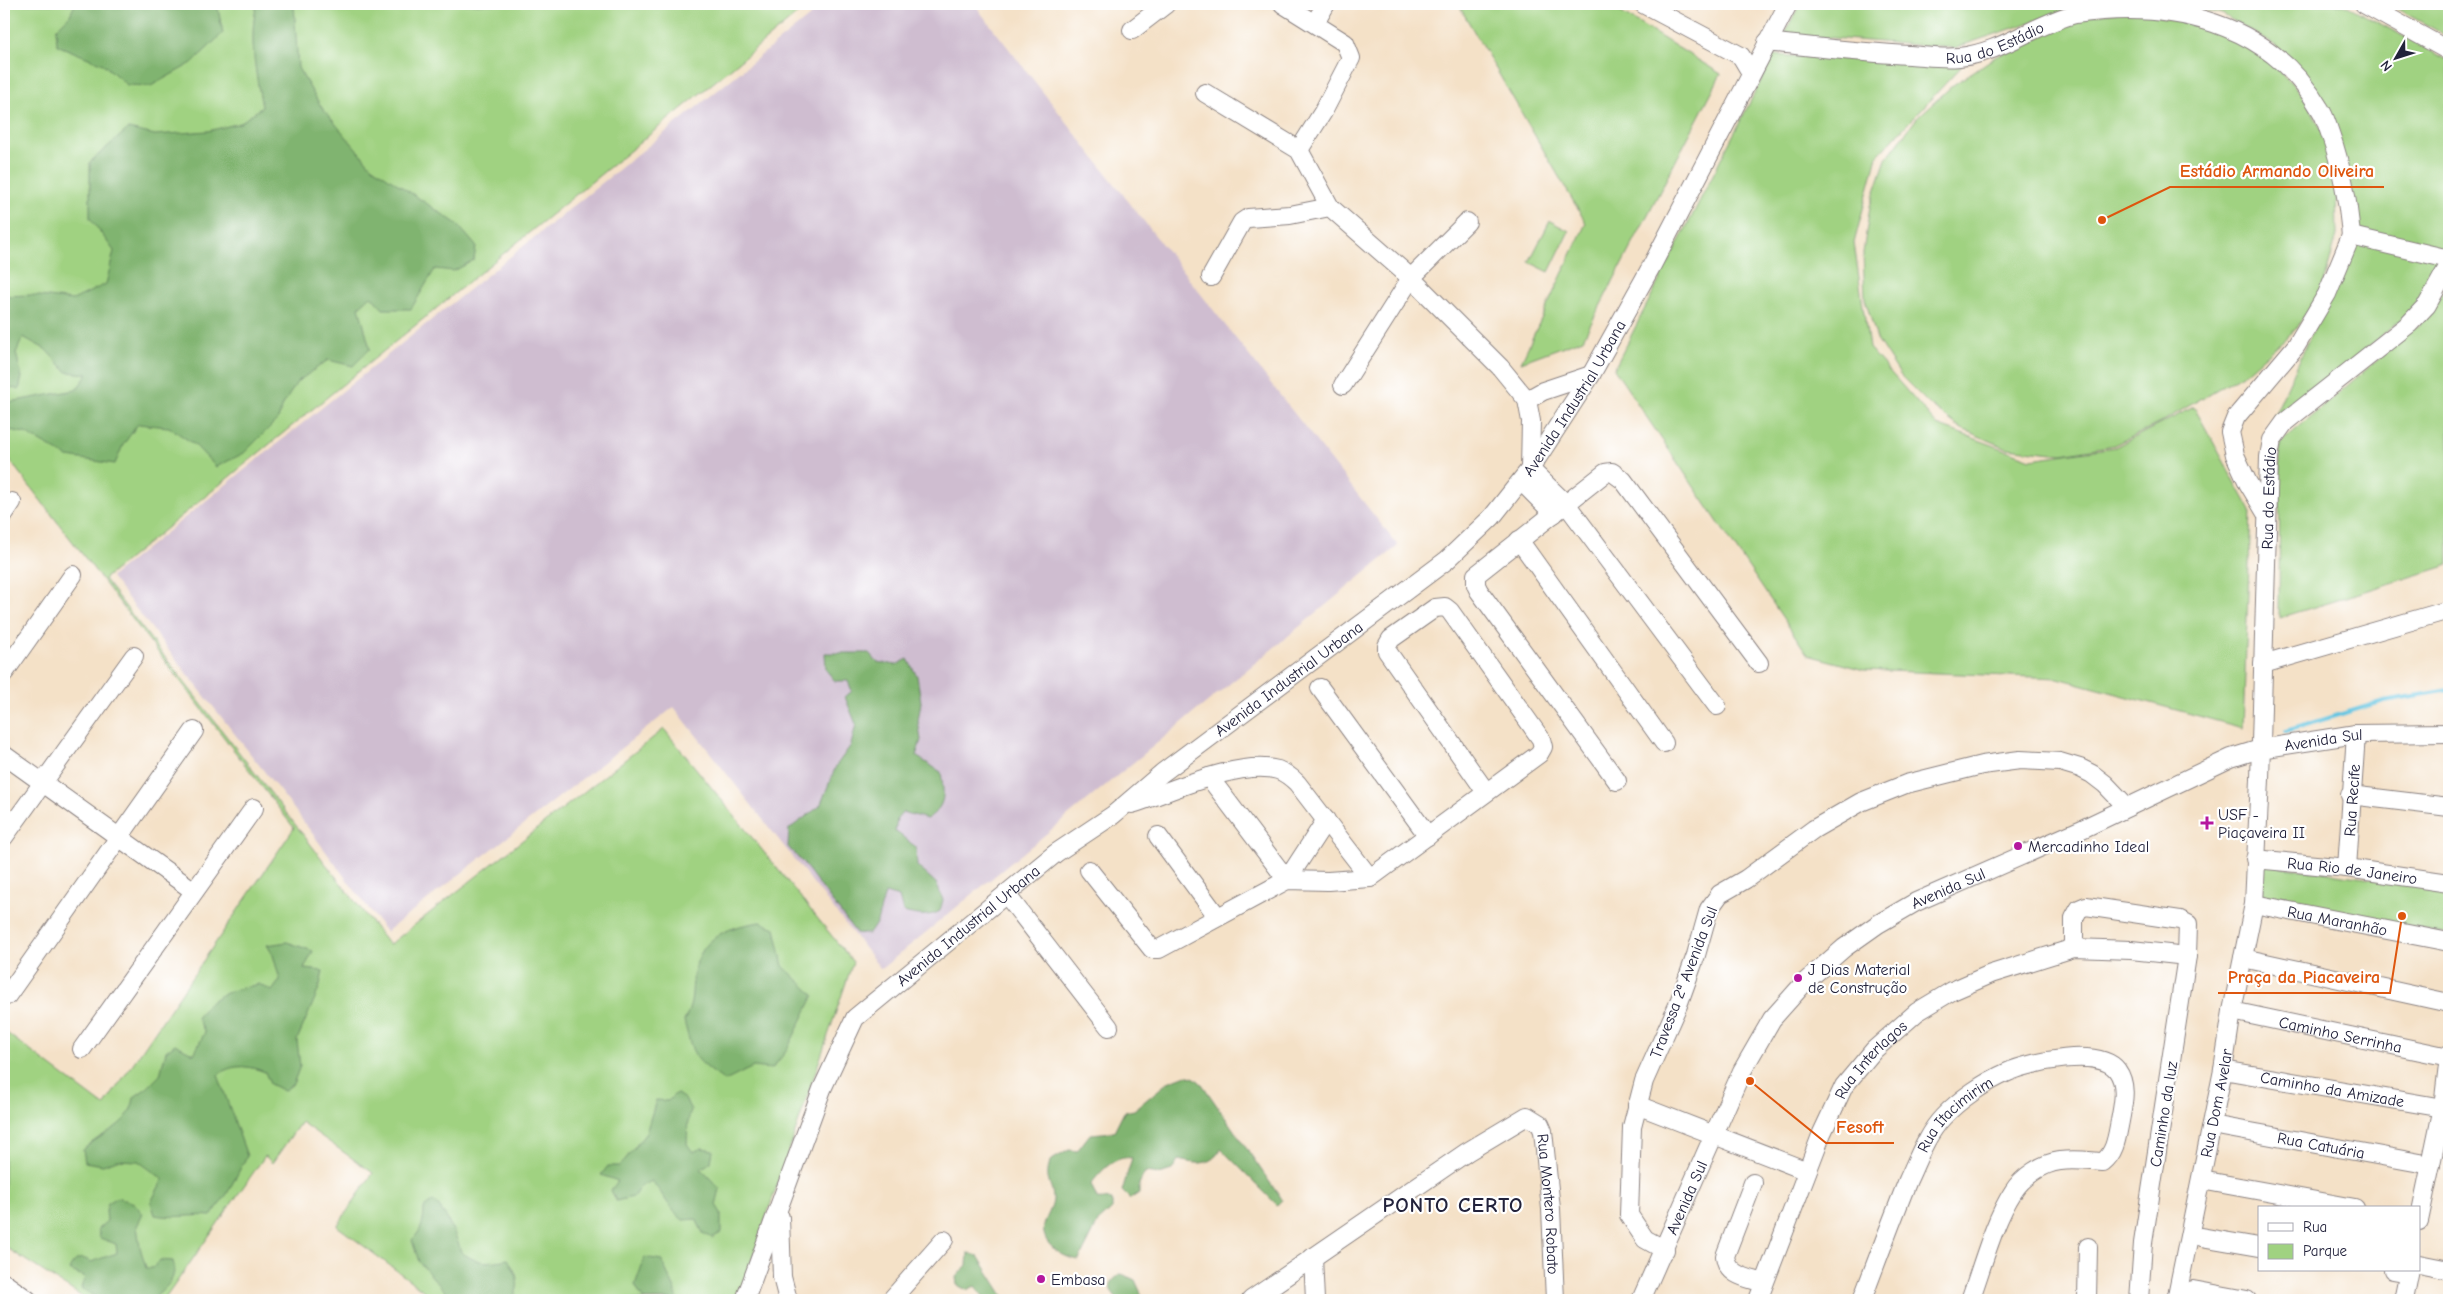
<svg xmlns="http://www.w3.org/2000/svg" width="2453" height="1304" viewBox="0 0 2453 1304" font-family="'Comic Neue',sans-serif">
  <rect width="100%" height="100%" fill="#fff"/>
  <filter id="ink" filterUnits="userSpaceOnUse"><feTurbulence type="fractalNoise" baseFrequency=".02" numOctaves="2"/><feDisplacementMap in="SourceGraphic" scale="10" xChannelSelector="R" yChannelSelector="G"/><feConvolveMatrix kernelMatrix="1 2 1 2 8 2 1 2 1" color-interpolation-filters="sRGB"/></filter>
  <filter id="wash" filterUnits="userSpaceOnUse"><feTurbulence type="fractalNoise" baseFrequency=".0096" numOctaves="4" result="noise"/><feDisplacementMap in="SourceGraphic" scale="20" xChannelSelector="R" yChannelSelector="G"/><feGaussianBlur stdDeviation="1.12" result="paint"/><feColorMatrix in="noise" values="0 0 0 0 0 0 0 0 0 0 0 0 0 0 0 0 0 1.4 0 .05"/><feComposite in="paint" operator="in"/></filter>
  <g filter="url(#wash)">
    <rect width="100%" height="100%" fill="#f4e1c7"/>
    <path fill="#cfbdd0" d="M825 4H974L1398 546 881 969 674 707 386 932 297 813 111 577Z"/>
    <path fill="#a0d281" stroke="#617a5e" d="M13 4H810L104 579 389 945 664 729 853 962 738 1300H436L337 1226 373 1173 301 1122 272 1163 265 1156 164 1300H87L4 1246V1031L104 1106 294 828 4 453V11Z
      M1458 4H1607L1721 74 1583 339 1521 362 1586 223Z
      M1800 4H2106L2070 9 1954 48 1784 34Z
      M2176 4H2344L2449 61V246L2417 306 2267 431 2357 235 2342 159 2276 46 2222 14Z
      M2388 4H2449V37Z
      M2131 10 2248 38 2305 97 2325 137 2336 185 2337 235 2323 287 2296 329 2248 371 2160 423 2114 445 2062 454 2007 448 1962 429 1931 406 1901 376 1877 339 1865 299 1863 253 1870 206 1886 159 1917 118 1953 85 1995 57 2086 16Z
      M1774 55 1962 66 1877 156 1854 243 1869 348 1937 425 2031 459 2115 447 2194 407 2251 511 2243 728 2058 678 1864 670 1808 655 1614 369Z
      M1550 221 1569 231 1549 272 1529 262Z
      M2449 279V565L2279 618 2280 443 2430 315Z
      M2261 864 2449 889V935L2259 898Z"/>
    <path fill="#80b46f" stroke="#516b55" d="M75 4H217L223 33 192 63 151 86 127 85 103 64 57 45 56 29 70 15Z
      M257 4H294L298 68 322 108 371 166 457 224 476 246 474 260 454 271 435 269 411 309H383L371 296 359 307 370 349 353 366 328 360 297 382 283 405 278 419 244 453 216 467 195 445 169 427 138 424 123 445 115 464 68 457 25 433 4 429V403L76 390 88 374 67 372 45 349 23 337 16 353 22 377 19 390 4 385V296L31 295 73 300 106 284 114 251 90 218V162L128 129 155 135 208 131 240 123 262 107C256 73 248 39 257 4Z
      M825 653H869L877 662 896 665 908 659 917 676 921 702 918 721 921 740 916 756 941 772C944 795 947 805 927 819L903 812 897 819 895 831 916 847 917 866 936 883 943 900 940 911C928 918 916 915 903 912L899 897 885 893 877 922 869 934 856 933 803 863 788 847 789 829 820 806 836 766 851 745 856 724 845 697 852 691 848 681H835L826 670Z
      M761 922 775 928 783 966 814 995 787 1050 772 1069 753 1067 725 1081C693 1058 694 1059 684 1021 693 1003 691 1000 693 981 697 939 724 927 761 922Z
      M287 942 313 951 304 969 323 971 319 989 297 1040 300 1066 293 1084 284 1091 270 1084 265 1072C250 1066 232 1063 218 1075L247 1156 227 1194 211 1216C192 1214 174 1219 155 1215L151 1202 163 1179 138 1161 117 1160 103 1165 85 1162 83 1150C103 1131 131 1126 134 1097L147 1088 160 1075 166 1051 175 1044 194 1054 205 1032 197 1018C214 992 231 991 259 984L272 991 280 980 273 955 267 945Z
      M1186 1075 1195 1078 1202 1084 1282 1200 1277 1205 1221 1149C1210 1167 1197 1164 1178 1160L1172 1170 1159 1174 1145 1172 1139 1184V1193L1130 1199 1122 1191 1132 1158C1115 1155 1101 1171 1091 1184L1097 1199 1112 1200V1209L1098 1222 1079 1260C1063 1258 1040 1244 1044 1225 1046 1217 1053 1207 1053 1199 1052 1180 1044 1184 1050 1161L1069 1150 1077 1151 1090 1134 1114 1132 1124 1112 1134 1110 1168 1082Z
      M676 1093 686 1100 691 1111C686 1124 688 1131 687 1144L693 1152 702 1148 713 1150 711 1162 701 1169 720 1189 716 1205 721 1213V1233L712 1238 703 1233 696 1219 683 1220C670 1210 663 1194 652 1181L641 1186 633 1197 616 1201 611 1190 618 1181 601 1175 608 1166H620L646 1133 656 1100 668 1101Z
      M118 1197 134 1203 143 1214 137 1226 140 1247 146 1268H153L160 1260 173 1261C178 1280 165 1288 152 1300H100L81 1288 85 1277 69 1270C74 1259 81 1255 91 1262L117 1253 116 1244 100 1238 98 1229 107 1221 106 1211 108 1203Z
      M433 1201C444 1208 458 1239 461 1252 478 1264 487 1263 508 1259 517 1274 522 1284 512 1300H453L419 1262 412 1240C422 1230 424 1222 424 1208Z
      M968 1253 978 1256 1006 1300H984L983 1296 975 1286 967 1290 957 1285 956 1277 967 1265Z
      M645 1257 661 1260 675 1289 677 1300H644L635 1285Z
      M1122 1274 1135 1280 1144 1300H1118C1107 1289 1108 1281 1122 1274Z"/>
    <g fill="none" stroke-linecap="round" stroke-linejoin="round">
      <path stroke="#63c5e1" stroke-width="4" d="M2286 731 2384 701 2449 690"/>
    </g>
  </g>
  <g filter="url(#ink)">
    <g fill="none" stroke-linecap="round" stroke-linejoin="round">
      <defs>
        <g id="minor">
          <path d="M1283 4 1345 43 1351 58 1323 112 1299 150"/>
          <path d="M1643 4 1741 56 1751 73"/>
          <path d="M2364 4 2449 51"/>
          <path d="M1315 23 1326 4"/>
          <path d="M1132 30 1166 4"/>
          <path id="s1" d="M1767 42C1815 47 1862 53 1910 55 1926 56 1943 59 1959 57 2001 53 2035 24 2075 14 2171 0 2269 21 2320 109 2325 116 2327 125 2330 133 2342 167 2348 200 2351 236"/>
          <path d="M1205 93 1299 150 1330 207"/>
          <path d="M1211 277 1242 222 1248 218 1290 215 1330 207 1411 278 1500 367 1527 400 1531 421 1530 469 1567 505 1717 706"/>
          <path d="M1343 385 1411 278 1467 222"/>
          <path d="M1527 400 1543 391 1591 375"/>
          <path d="M1521 481 1554 514"/>
          <path d="M2266 513 2248 483 2235 455 2230 432 2236 417 2296 346 2327 294 2351 236 2449 259"/>
          <path d="M4 514 12 502"/>
          <path d="M1519 540 1664 743"/>
          <path d="M2263 664 2449 610"/>
          <path d="M4 673 73 575"/>
          <path d="M1320 688 1428 836"/>
          <path d="M4 755 194 891"/>
          <path d="M1209 777 1287 880 1326 820"/>
          <path d="M1617 781 1479 591 1476 585V575L1605 473 1612 472 1623 480 1759 663"/>
          <path d="M2350 795 2449 807"/>
          <path d="M1158 836 1217 916"/>
          <path d="M4 837 134 656"/>
          <path id="s2" d="M2255 859 2347 868 2449 883"/>
          <path id="s3" d="M2347 868 2356 734"/>
          <path d="M1089 870 1152 949H1159L1287 880 1328 881 1370 878 1297 783C1292 778 1286 773 1278 770 1239 759 1170 792 1132 804"/>
          <path d="M1370 878 1539 754 1543 747 1541 739 1450 611 1445 607 1435 608 1391 639 1387 646V651L1486 792"/>
          <path d="M1006 894 1109 1027"/>
          <path id="s4" d="M2254 904 2449 942"/>
          <path d="M2074 948V918L2079 909 2086 906 2180 920 2188 924 2187 956 2143 1243 2139 1300"/>
          <path d="M2243 958 2449 1003"/>
          <path d="M7 996 194 731"/>
          <path id="s5" d="M2232 1011 2449 1057"/>
          <path d="M82 1049 254 808"/>
          <path id="s6" d="M2223 1070 2449 1109"/>
          <path d="M1637 1105 1807 1171"/>
          <path id="s7" d="M2212 1125 2431 1165"/>
          <path d="M2201 1180 2355 1208"/>
          <path d="M1753 1183 1725 1256C1727 1276 1748 1278 1764 1283"/>
          <path d="M780 1217 782 1277 788 1300"/>
          <path d="M2419 1221 2443 1107 2449 1056"/>
          <path d="M2201 1237 2259 1247"/>
          <path d="M1665 1250 1645 1239 1629 1215 1632 1127 1644 1081 1678 1005 1696 955 1709 909 1720 894 1746 879 1814 829 1861 802 1906 784 1982 765 2020 760 2060 762 2080 768 2092 774 2105 784 2127 807"/>
          <path d="M1313 1257 1315 1300"/>
          <path d="M2419 1264 2449 1270"/>
          <path d="M2393 1270 2409 1273"/>
          <path d="M4 1283 28 1300"/>
          <path d="M2193 1290 2247 1300"/>
          <path id="s8" d="M745 1300 822 1089 855 1018 1056 853 1113 815 1162 773 1447 560 1492 517 1530 469 1591 375 1651 267 1788 4"/>
          <path d="M891 1300 944 1240"/>
          <path id="s9" d="M1251 1300 1467 1152 1527 1116 1540 1124 1543 1131 1551 1209 1555 1300"/>
          <path id="s10" d="M1641 1300 1742 1071 1772 1019 1805 982 1844 948 1878 924 1916 902 2080 830 2231 758 2260 749 2356 734 2449 733"/>
          <path id="s11" d="M1758 1300 1822 1133 1844 1086 1874 1050 1917 1012 1952 991 1991 974 2074 948 2131 950 2187 956"/>
          <path id="s12" d="M1862 1300C1877 1260 1892 1220 1908 1180 1918 1159 1926 1135 1943 1117 1960 1099 1985 1082 2008 1072 2031 1062 2099 1047 2117 1070 2128 1085 2123 1104 2120 1121 2117 1135 2116 1152 2103 1162 2089 1161 2074 1159 2060 1161 2043 1163 2022 1177 2013 1192 1994 1221 1982 1267 1970 1300"/>
          <path d="M2087 1300 2088 1247"/>
          <path id="s13" d="M2176 1300 2223 1070 2232 1011 2254 904 2260 779 2269 457 2272 440 2285 422 2409 324 2427 305 2449 265"/>
          <path d="M2404 1300 2410 1270"/>
        </g>
      </defs>
      <use href="#minor" stroke="#8b8281" stroke-width="20"/>
      <use href="#minor" stroke="#fff" stroke-width="18"/>
    </g>
  </g>
  <g fill="#b5179e" stroke="#fff" stroke-width="2">
    <path d="M2204.5 815.5h5v5h5v5h-5v5h-5v-5h-5v-5h5z"/>
    <circle cx="2018" cy="846" r="5"/>
    <circle cx="1798" cy="978" r="5"/>
    <circle cx="1041" cy="1279" r="5"/>
  </g>
  <g text-anchor="middle" stroke-width="4.5" stroke-linejoin="round" paint-order="stroke">
    <g font-size="16" fill="#22223b" stroke="#fff">
      <text dy="6" stroke="none"><textPath href="#s1" startOffset="231">Rua do Estádio</textPath></text>
      <text dy="6" stroke="none"><textPath href="#s8" startOffset="1259">Avenida Industrial Urbana</textPath></text>
      <text dy="6" stroke="none"><textPath href="#s13" startOffset="810">Rua do Estádio</textPath></text>
      <text dy="6" stroke="none"><textPath href="#s8" startOffset="854">Avenida Industrial Urbana</textPath></text>
      <text dy="6" stroke="none"><textPath href="#s10" startOffset="938">Avenida Sul</textPath></text>
      <text dy="6" stroke="none"><textPath href="#s3" startOffset="68">Rua Recife</textPath></text>
      <text dy="6" stroke="none"><textPath href="#s2" startOffset="98">Rua Rio de Janeiro</textPath></text>
      <text dy="6" stroke="none"><textPath href="#s10" startOffset="532">Avenida Sul</textPath></text>
      <text dy="6" stroke="none"><textPath href="#s4" startOffset="85">Rua Maranhão</textPath></text>
      <text dy="6" stroke="none"><textPath href="#s8" startOffset="449">Avenida Industrial Urbana</textPath></text>
      <text transform="translate(1683 982) rotate(-69)" y="6">Travessa 2ª Avenida Sul</text>
      <text dy="6" stroke="none"><textPath href="#s5" startOffset="111">Caminho Serrinha</textPath></text>
      <text dy="6" stroke="none"><textPath href="#s11" startOffset="268">Rua Interlagos</textPath></text>
      <text dy="6" stroke="none"><textPath href="#s6" startOffset="111">Caminho da Amizade</textPath></text>
      <text dy="6" stroke="none"><textPath href="#s13" startOffset="201">Rua Dom Avelar</textPath></text>
      <text transform="translate(2163 1114) rotate(-81)" y="6">Caminho da luz</text>
      <text dy="6" stroke="none"><textPath href="#s12" startOffset="211">Rua Itacimirim</textPath></text>
      <text dy="6" stroke="none"><textPath href="#s7" startOffset="111">Rua Catuária</textPath></text>
      <text dy="6" stroke="none"><textPath href="#s10" startOffset="112">Avenida Sul</textPath></text>
      <text dy="6" stroke="none"><textPath href="#s9" startOffset="428">Rua Montero Robato</textPath></text>
    </g>
    <g font-size="16" fill="#22223b" stroke="#fff" text-anchor="start">
      <text x="2218" y="820">USF -<tspan x="2218" dy="18">Piaçaveira II</tspan></text>
      <text x="2028" y="852">Mercadinho Ideal</text>
      <text x="1808" y="975">J Dias Material<tspan x="1808" dy="18">de Construção</tspan></text>
      <text x="1051" y="1285">Embasa</text>
    </g>
    <g font-size="21" font-weight="bold" letter-spacing="1" fill="#22223b" stroke="#fff">
      <text x="1453" y="1212">PONTO CERTO</text>
    </g>
  </g>
  <path fill="none" stroke="#de560e" stroke-width="2" d="M2102 220L2170 187H2384M2402 916L2390 993H2218M1750 1081L1826 1143H1894"/>
  <g fill="#de560e" stroke="#fff" stroke-width="2">
    <circle cx="2102" cy="220" r="5"/>
    <circle cx="2402" cy="916" r="5"/>
    <circle cx="1750" cy="1081" r="5"/>
  </g>
  <g font-size="18" text-anchor="middle" font-weight="bold" fill="#de560e" stroke="#fff" stroke-width="4.5" stroke-linejoin="round" paint-order="stroke">
    <text x="2277" y="177">Estádio Armando Oliveira</text>
    <text x="2304" y="983">Praça da Piacaveira</text>
    <text x="1860" y="1133">Fesoft</text>
  </g>
  <rect width="2453" height="1304" fill="none" stroke="#fff" stroke-width="20"/>
  <rect x="2258" y="1206" width="162" height="65" fill="#ffffff" stroke="#a7a7b1"/>
  <rect x="2268" y="1223" width="25" height="8" fill="#ffffff" stroke="#a7a7b1"/>
  <text x="2303" y="1232" font-size="15" fill="#22223b">Rua</text>
  <rect x="2268" y="1244" width="25" height="15" fill="#a0d281" stroke="#a7a7b1"/>
  <text x="2303" y="1256" font-size="15" fill="#22223b">Parque</text>
  <g transform="translate(2396 58) rotate(231)" stroke="#ffffff" stroke-width="4" paint-order="stroke">
  <path d="M0-4L9 19L0 12L-9 19Z" fill="#22223b"/>
  <text y="-8" font-size="14" font-weight="bold" text-anchor="middle" fill="#22223b">N</text>
  </g>
</svg>
